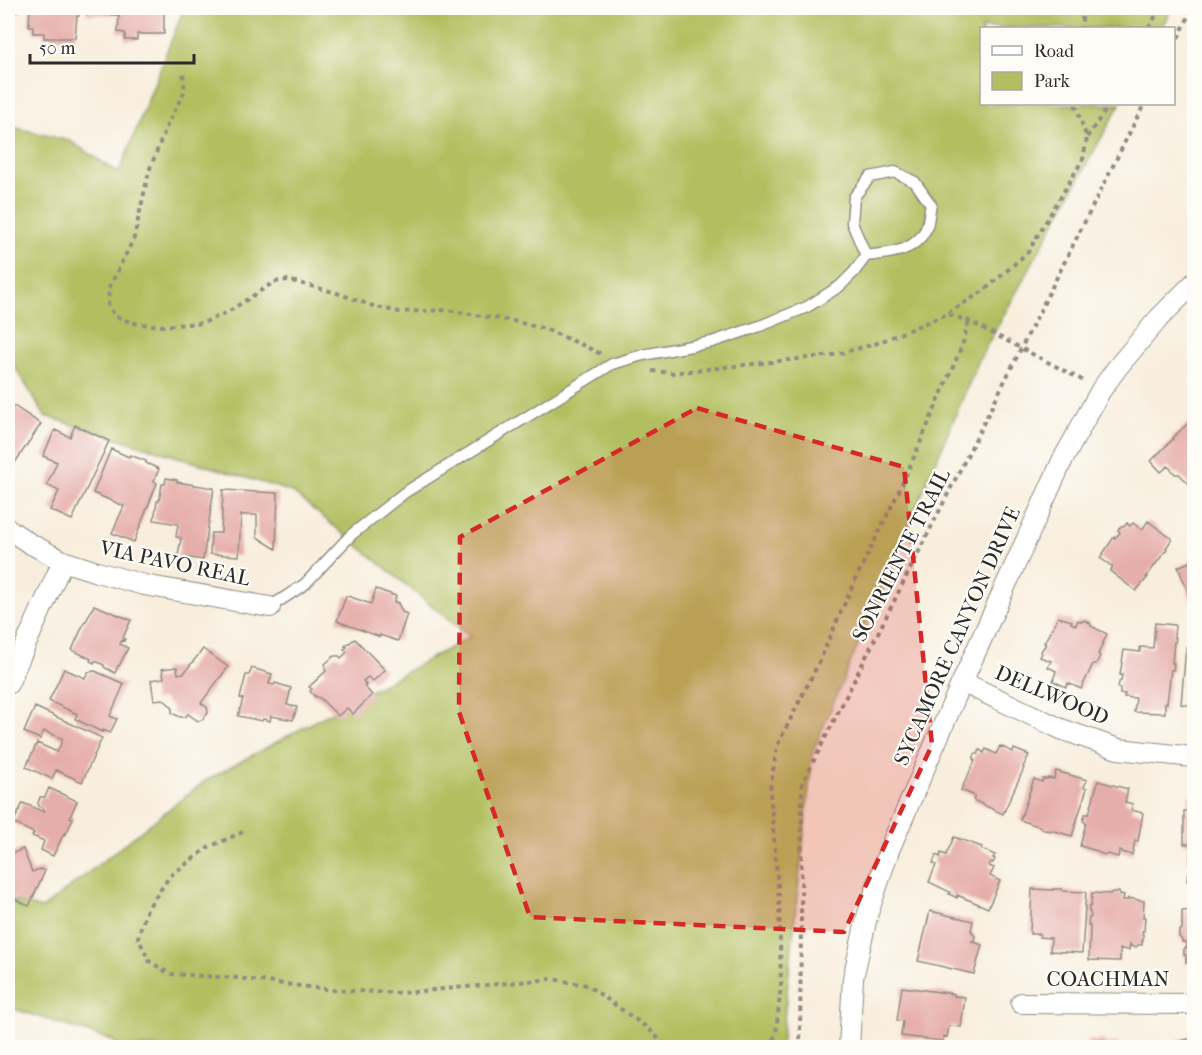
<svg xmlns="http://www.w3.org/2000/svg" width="1202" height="1055" viewBox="0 0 1202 1055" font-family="'IM FELL French Canon',serif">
  <rect width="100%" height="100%" fill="#fdfcf7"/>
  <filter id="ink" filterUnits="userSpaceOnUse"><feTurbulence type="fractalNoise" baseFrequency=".0167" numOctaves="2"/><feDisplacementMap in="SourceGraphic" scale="12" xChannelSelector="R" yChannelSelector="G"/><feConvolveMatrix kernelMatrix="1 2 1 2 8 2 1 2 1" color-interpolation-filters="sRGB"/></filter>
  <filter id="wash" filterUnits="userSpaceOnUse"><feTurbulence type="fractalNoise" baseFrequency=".008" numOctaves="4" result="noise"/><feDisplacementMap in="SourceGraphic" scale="24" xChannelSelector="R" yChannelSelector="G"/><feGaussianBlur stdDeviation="1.35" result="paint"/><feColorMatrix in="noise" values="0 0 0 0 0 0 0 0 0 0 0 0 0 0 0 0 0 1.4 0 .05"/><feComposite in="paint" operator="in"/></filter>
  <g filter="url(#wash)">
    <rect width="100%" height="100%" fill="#f8eedd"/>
    <path fill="#b2bf61" stroke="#6e7546" stroke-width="1.5" d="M184 8H1172L1161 28H982V104H1120L979 360 813 751 781 1047H119L113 1041 8 1007V899L42 909 205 781 470 637 292 492 45 416 8 356V126L70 141 119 173Z"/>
    <g id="blocks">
      <path fill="#e6aeaa" d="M8 8H23L8 17Z
        M30 8H79V16H77L75 38H44V33H33V26H29Z
        M86 8H112V15L86 14Z
        M114 8H159V9H164V34H137V40H125V33L118 32 119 15H114Z
        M8 405 12 408 14 406 41 424 8 473Z
        M1194 418V478L1189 484 1179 474H1175L1168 466 1161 472 1151 461 1173 439V437Z
        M75 425 109 441 72 520 50 510 59 491 47 485 57 462 43 456 55 430 70 437Z
        M111 449 129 457 130 455 146 461V463L159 469 154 481 157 483 134 542 112 533 124 506 93 493Z
        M166 478 177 480V482L214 488 203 560 178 556 181 538 176 537 178 524 154 520 157 501H159L162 484H165Z
        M223 490 278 493 276 549 257 537V515H241L239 556 210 554 211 533H221Z
        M1148 521 1172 539 1166 548 1167 549 1146 577H1148L1136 591 1110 571 1113 567 1100 558 1114 537 1115 538 1120 533 1118 530 1121 526H1125L1127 523 1130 526 1133 523 1142 530Z
        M1194 560V607L1178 567Z
        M376 589 396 596 394 602 398 603 402 612 407 614 398 641 380 635V637L337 621 346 596H348L371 604Z
        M94 605 131 620 123 638 125 639 124 641 122 640 120 644 128 648 119 666H118L115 673 104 667V665L95 661 94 663 90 661 91 659 72 650 85 621H86Z
        M1058 617 1072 621 1071 623 1076 625 1078 620 1082 622 1084 620 1090 623 1091 626 1107 634 1098 654 1100 656 1096 664H1093L1081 689 1068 683 1066 687 1053 681 1056 671 1048 667 1051 661 1040 657 1042 653 1041 651 1046 644 1044 643Z
        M1155 623 1175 625 1174 637 1176 638 1175 642H1174L1172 663H1174L1173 670H1171L1167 703H1165V713L1134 712 1136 698 1124 697 1125 694H1120V689L1118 688 1119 682 1121 681 1122 675H1120L1124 650 1140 652V647L1153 648Z
        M355 639 385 670 373 681 368 677 363 681 366 685 364 686 372 695 353 714 347 708 338 716 320 698H319L316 696 315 697 310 691 312 689 309 687 326 671 325 669V664L334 656H339L341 658 347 652 344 649 347 647 345 646Z
        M1186 647 1194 648V706L1181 704Z
        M203 649 228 667 201 703 207 707 208 713 202 720 198 721 188 714 185 717H180L172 713V707L163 699 154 700 151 680 164 678 162 669 177 667 178 674 184 673Z
        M252 668 272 674 269 684 274 685 275 683 291 688 287 705 297 707 293 720 271 716 270 721 263 719 262 721 238 716 243 699 240 698 246 675H249Z
        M64 669 85 678 88 672 95 671 124 684 110 716 117 719 110 733 103 730 102 732 75 719 77 714 49 701Z
        M35 707 102 738 82 782 56 770 52 779 26 767 37 743 57 752 63 739 44 731 40 739 24 732Z
        M1000 746 1013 752 1014 749 1029 755 1023 767 1024 768 1003 814 973 800 975 796 961 790 975 761 973 759 975 754H978L980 750 984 753 986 749 996 754Z
        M1056 771 1087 780 1084 787 1087 788 1072 836 1051 830 1049 831 1042 829 1041 827 1020 820 1034 779 1042 782 1043 779H1047L1048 778 1054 779Z
        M1098 781 1128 789 1125 802 1133 804 1131 810 1143 813 1138 841H1135L1132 855 1119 851 1118 857 1108 854 1105 855 1099 853 1097 851 1080 846 1086 823 1083 821 1085 814H1089Z
        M49 788 77 801 70 817 73 818 66 834 64 833 53 856 41 850 44 841 32 836 34 833 13 823 23 803 44 812 45 810 39 806 38 803 40 797H45Z
        M1189 795H1194V844H1184V811H1189Z
        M954 837 982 847 981 849 995 855 993 858 995 859 993 863 991 862 989 866 994 868 990 876 1000 881 988 908 957 895V898L949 894 950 892 929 882 936 865 933 863 936 855 940 857 941 853 946 855Z
        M23 849 32 872 40 869 45 871 29 906 8 896V855Z
        M1190 851H1194V903H1190V884L1187 881 1188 875 1190 872Z
        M1032 889 1053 890V889H1062L1063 891 1086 892 1082 953 1050 951 1051 938 1039 937 1040 934H1030Z
        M1112 892H1119L1120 894 1124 895 1123 900H1128V898L1144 901 1143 917H1145L1144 931H1142V934H1143V941H1142V945H1138L1136 947H1132L1130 944 1129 950 1120 949V961L1089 960 1090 926 1088 925 1089 918 1091 917 1090 912H1089V906H1091L1092 893 1110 894Z
        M1194 910V963H1186V955H1184V948H1187V943L1182 942V940L1179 937V931L1182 929V911Z
        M930 911 973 921 971 931 973 932V934L975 936 974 941H971L982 945 974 974 918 961Z
        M902 987 954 994V996L965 997 961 1027 949 1026 947 1037 944 1036 943 1041 901 1036 903 1021 897 1020Z
        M1194 1038V1048H1168V1043Z
        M1104 1040 1105 1043H1119V1048H1087V1041Z"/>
    </g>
  </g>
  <g filter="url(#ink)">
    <use href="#blocks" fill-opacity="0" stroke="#928c84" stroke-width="1.5"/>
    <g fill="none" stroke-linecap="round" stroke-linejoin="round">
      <defs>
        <path id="lane" d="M270 607 305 584 351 535 404 493 612 364 643 355 712 342 760 326 807 307 840 286 854 272 866 256C889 253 914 253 926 229 929 222 929 212 931 205L915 182 895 172 870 177 854 197 852 223 866 256"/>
        <path id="street" d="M8 529 29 543 63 561 97 572 144 585 270 607
          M962 682 1061 729 1118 749 1194 757
          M8 684 63 561
          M1021 1003 1194 1004
          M849 1048 853 978 868 913 889 850 962 682 1062 461 1101 390 1117 368 1159 318 1194 283"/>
      </defs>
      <use href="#lane" stroke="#928c84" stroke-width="13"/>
      <use href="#street" stroke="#928c84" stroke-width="22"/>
      <path stroke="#928c84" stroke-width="4" stroke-dasharray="4.5 4.5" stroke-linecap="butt" d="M1082 8V28
        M1149 28 1160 8
        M1174 46 1193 8
        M183 74 185 90 166 128 149 171 134 238 109 288 108 305 115 316 133 323 160 326 203 323 228 312 274 282 288 280 337 293 373 306 399 312 446 310 513 321 545 329 578 343 601 354
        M1087 137 1110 104
        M948 313 985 290 1028 252 1083 159 1087 138 1075 104
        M652 371 673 373 833 355 875 344 947 314 969 321 1084 381
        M243 832 209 847 170 876 147 909 138 937 149 961 170 974 237 978 332 990 402 993 551 979 587 985 649 1029 668 1048
        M770 1048 776 1033 781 984 779 899 770 790 777 746 820 660 855 580 901 487 962 346 969 321
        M800 1048 802 784 1144 104"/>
      <use href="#lane" stroke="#fff" stroke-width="10"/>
      <use href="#street" stroke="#fff" stroke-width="20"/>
    </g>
  </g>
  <path fill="#d62828" fill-opacity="0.2" stroke="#d62828" stroke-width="4.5" stroke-dasharray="12 8" stroke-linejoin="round" d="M697 408 904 467 932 745 844 932 530 917 459 712 460 537Z"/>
  <g text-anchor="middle" stroke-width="4.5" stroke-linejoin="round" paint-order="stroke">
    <g font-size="21" fill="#2b2b2b" stroke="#fdfcf7">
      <text transform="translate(901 555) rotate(-63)" y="7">SONRIENTE TRAIL</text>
      <text transform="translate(175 563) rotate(12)" y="7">VIA PAVO REAL</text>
      <text transform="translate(957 636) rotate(-66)" y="7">SYCAMORE CANYON DRIVE</text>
      <text transform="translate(1052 695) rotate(23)" y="7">DELLWOOD</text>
      <text x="1108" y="986">COACHMAN</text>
    </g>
  </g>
  <rect width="1202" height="1055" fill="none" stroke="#fdfcf7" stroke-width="30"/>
  <rect x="980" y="27" width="195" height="78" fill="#fdfcf7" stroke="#a9a8a5" stroke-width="1.5"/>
  <rect x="992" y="46" width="30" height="9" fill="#ffffff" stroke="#a9a8a5" stroke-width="1.5"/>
  <text x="1034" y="57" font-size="18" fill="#2b2b2b">Road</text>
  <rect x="992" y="72" width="30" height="18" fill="#b2bf61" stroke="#a9a8a5" stroke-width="1.5"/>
  <text x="1034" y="87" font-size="18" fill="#2b2b2b">Park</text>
  <path d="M30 54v9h164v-9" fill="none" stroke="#2b2b2b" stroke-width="3"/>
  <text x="39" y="54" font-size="18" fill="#2b2b2b" stroke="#fdfcf7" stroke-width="4.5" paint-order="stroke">50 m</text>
</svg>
